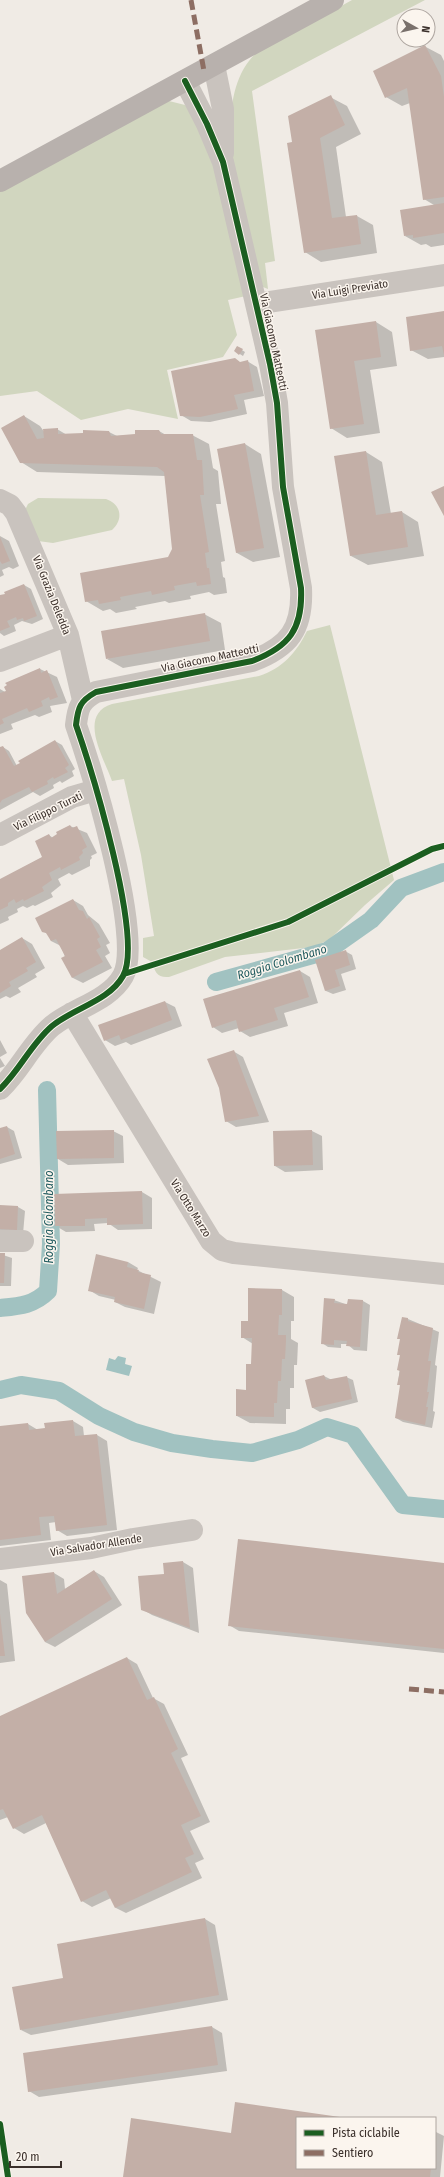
<svg xmlns="http://www.w3.org/2000/svg" width="444" height="2177" viewBox="0 0 444 2177" font-family="'Fira Sans Condensed',sans-serif">
  <rect width="100%" height="100%" fill="#f0ebe5"/>
  <path fill="#d1d6bf" d="M352 0H425L252 91 275 261 265 263 268 289 263 287C246 226 204 105 255 54Z
    M169 101 185 105 190 110 214 167 246 296 228 300 237 335 223 357 167 370 178 419 128 409 81 420 37 391 0 396V189Z
    M38 498 106 499C121 504 124 519 112 530L53 543 38 541 25 510 28 504Z
    M330 625 394 880 365 905 329 940 312 947 225 957 169 977C157 978 155 972 152 962L143 957V938L154 936 141 855 124 779 112 781C104 758 77 715 112 704L259 676C283 668 296 653 307 631Z"/>
  <path fill="#a1c2c1" d="M118 1356 126 1358 125 1364 132 1366 129 1376 106 1370 109 1358 115 1360Z"/>
  <path fill="#0003" d="M424 46 441 55 444 61V245L431 247 426 244 421 245 405 236 434 205 424 199 410 103 402 106 386 97Z
    M330 97 347 106 361 134 336 147 346 217 357 216 373 225 377 253 321 262 305 252 294 143Z
    M444 312V357L428 359 411 350Z
    M376 322 392 332 397 366 370 370 380 433 347 438 331 428 316 331Z
    M237 347 245 352 243 356 235 351Z
    M234 359 241 363 247 361 257 367 264 396 244 400 247 414 210 422 191 421 181 415Z
    M24 416 40 426 45 433 57 429 67 435 109 432 117 436 136 435 159 431 166 435H192L209 444 213 468 218 471 221 504H216L225 561 221 562 223 577 225 578 227 593 214 595 209 592 190 596 191 599 169 603 165 601 135 607 137 609 116 613 110 609 103 611 86 601 169 558 173 549 165 476 37 472 21 462Z
    M245 444 261 454 280 557 253 562 237 553Z
    M366 452 382 462 391 514 402 512 418 522 424 556 368 565 351 556Z
    M0 536 9 541 19 566 13 569 9 567 2 570 4 575 0 577Z
    M24 585 31 589 43 619 32 624 22 621 14 625 16 631 4 636 0 633V596L6 595Z
    M204 614 221 623 225 650 123 668 107 659Z
    M40 669 57 677 67 703 50 706 52 712 39 717 35 715 11 724 13 729 0 734V689L5 692Z
    M55 741 62 745 75 769 72 771 74 776 62 783 60 781 53 785 54 788 40 796 33 792 0 810V748L3 747 9 751 17 766Z
    M70 826 87 833 97 853 91 856 92 858 90 860V866L72 875 69 873 58 879 61 885 51 893 53 897 35 906 33 905 27 908 23 906 17 909 18 912 8 917 9 920 0 924V880L43 857 49 835 53 838Z
    M73 900 83 906 88 915 99 924 110 943 106 945 110 953 105 956 112 968 83 983 73 978 61 946 51 941 48 934 43 931Z
    M22 938 32 944 45 968 35 974 37 977 18 988 21 992 10 998 6 996 0 999V951Z
    M345 951 352 955 356 969 341 974 346 990 333 994 326 991 316 961Z
    M300 971 310 977 318 1003 284 1013 288 1026 250 1037 240 1031 239 1028 222 1033 213 1027 204 1000Z
    M165 1002 175 1007 182 1026 131 1045 126 1042 115 1046 105 1040Z
    M0 1040 7 1053 0 1057Z
    M233 1051 243 1057 269 1122 236 1127 226 1121Z
    M0 1058 5 1066 0 1068Z
    M7 1127 14 1131 22 1158 0 1164V1129Z
    M113 1131 123 1136 124 1163 68 1165 58 1159Z
    M312 1131 322 1136 323 1170 285 1172 275 1166Z
    M142 1192 152 1198V1229L118 1230 108 1223 94 1224 95 1231 66 1232 56 1226Z
    M0 1206 18 1207 25 1211 23 1234 0 1232Z
    M0 1254 12 1258 11 1286H0Z
    M128 1262 138 1268 137 1270 161 1282 154 1314 125 1307 115 1302 116 1300 99 1296 89 1290Z
    M282 1290 294 1297V1321H291V1339L298 1343 297 1365H294V1388H290V1409H286V1424L250 1423 237 1416 247 1391 252 1365 253 1344 242 1337 249 1322Z
    M334 1300 348 1305 349 1300 363 1301 370 1305 367 1351 354 1350 347 1344H341V1348L328 1347 322 1343Z
    M408 1319 439 1332 435 1365 437 1366 433 1411 435 1412 432 1428 403 1422 396 1418 401 1386 398 1384 401 1356 398 1354 401 1340 398 1338Z
    M324 1376 332 1380 346 1377 353 1380 358 1402 320 1412 313 1408 307 1380Z
    M73 1421 83 1427 84 1436 97 1435 107 1441 117 1530 67 1536 57 1530 56 1522 49 1523 51 1540 0 1546V1427L28 1424 38 1430 46 1429 45 1424Z
    M183 1562 193 1568 199 1633 152 1615 142 1609 165 1575Z
    M444 1564V1653L239 1631 229 1625Z
    M94 1571 104 1577 122 1605 55 1647 45 1642 54 1573 64 1579 65 1589Z
    M0 1580 7 1584 15 1661 0 1663Z
    M127 1658 137 1664 153 1698 164 1704 188 1755 181 1758 210 1822 190 1831 204 1859 195 1863 202 1878 126 1913 116 1908 111 1898 92 1907 82 1901 46 1823 24 1834 14 1828 8 1817 0 1820V1717Z
    M205 1919 215 1925 228 2000 31 2035 21 2030 65 1978Z
    M212 2027 222 2033 227 2071 39 2097 29 2091Z
    M236 2103 340 2118H297V2168H435L436 2132 444 2136 440 2177H124L232 2134Z"/>
  <g fill="none" stroke-linecap="round" stroke-linejoin="round">
    <path stroke="#a1c2c1" stroke-width="18" d="M216 982 327 951 371 920 401 888 444 872
      M0 1308C20 1306 34 1305 48 1291L51 1244 47 1090
      M0 1390 21 1385 59 1391 99 1416 134 1432 172 1443 212 1449 252 1453 298 1440 327 1427 353 1435 403 1505 444 1509"/>
  </g>
  <path fill="#c3afa7" d="M425 45 441 76 444 97V197L423 200 407 88 385 98 373 71Z
    M331 95 345 125 320 138 332 218 357 215 361 244 304 253 287 143 292 142 288 116Z
    M444 203V233L413 238V235L404 236 400 210Z
    M444 311V355L442 346 410 351 406 317Z
    M376 321 381 357 354 361 364 424 330 429 315 330Z
    M237 346 243 349 239 355 234 351Z
    M235 358 240 362 248 360 254 391 234 395 238 409 200 417 180 416 171 371Z
    M24 415 37 439 44 438 43 429 58 428V434L83 433V430L109 431 111 436 135 434V430H159L161 434H193L197 460H202L204 495H200L209 552 205 553 207 568H209L211 584 197 586 196 582 174 586 175 590 152 595 151 591 120 597 121 600 99 604 98 600 85 602 80 573 168 557 172 549 164 472 157 467 20 463 1 428Z
    M245 443 264 548 236 553 217 449Z
    M366 451 376 515 402 511 408 547 350 556 334 456Z
    M444 486V516L431 492Z
    M0 537 10 561 2 564 0 561Z
    M24 584 37 616 24 621 23 618 17 620 16 617 7 621 10 627 0 631V595L5 594 4 592Z
    M205 613 210 641 106 659 101 631Z
    M40 668 41 673 47 670 58 697 50 700 49 697 41 701 43 706 29 712 27 708 2 719 4 723 0 725V693L6 691 4 687 7 685 5 683Z
    M55 740 69 765 65 768 68 772 54 779 53 777 47 781 48 784 32 792 29 787 2 800 0 803V747L3 746 14 766 20 763 18 761Z
    M70 825 72 828 77 826 87 847 82 850 83 853 79 857 80 860 61 870 60 867 49 873 52 880 42 887 44 891 24 901 23 899 16 903 14 899 8 903V906L0 910V879L42 857 35 841 49 834 51 838 57 834 56 832Z
    M73 899 79 910 83 911 87 919 89 917 100 937 97 939 101 947 96 950 103 962 72 978 61 958 65 956 56 939 51 941 46 933 42 932 35 918Z
    M22 937 36 962 26 968 28 971 9 982 11 986 0 993V950Z
    M346 950 350 965 335 970 340 986 325 991 315 960Z
    M300 970 309 997 274 1008 278 1020 239 1032 236 1020 212 1028 203 999Z
    M165 1001 172 1020 121 1040 119 1035 104 1041 98 1025Z
    M234 1050 259 1116 225 1122 219 1088 207 1059Z
    M7 1126 15 1154 0 1159V1128Z
    M114 1130V1158L57 1159 56 1131Z
    M312 1130 313 1165 274 1166 273 1131Z
    M142 1191 143 1224 107 1225V1218L85 1219V1226H55L54 1194Z
    M0 1205 18 1206 17 1230 0 1229Z
    M0 1253H5L4 1283H0Z
    M96 1254 128 1262 127 1267 139 1270 138 1272 151 1275 144 1309 114 1302 115 1297 88 1291Z
    M248 1288 282 1289V1315H279L278 1335H286V1341L285 1359H282L281 1381H278L277 1403H274V1417L236 1416V1389L246 1390V1364H251L252 1338H241V1321H248Z
    M324 1298 335 1299 334 1303 347 1304 348 1299 363 1300 360 1347 346 1346 347 1341 334 1340V1345L321 1344Z
    M402 1317 408 1318V1321L433 1328 428 1361H431L427 1392H429L426 1407H428L425 1425 395 1418 400 1385H397L400 1371 397 1370 400 1355H397L400 1339H397Z
    M324 1375 326 1380 347 1376 352 1399 312 1408 305 1380Z
    M73 1420 75 1436 97 1434 107 1525 56 1531 54 1516 39 1517 41 1535 0 1540V1426L28 1423 29 1430 45 1428 44 1423Z
    M238 1539 444 1563V1649L228 1626Z
    M183 1561 190 1628 141 1610 138 1576 164 1574 163 1563Z
    M94 1570 112 1599 45 1642 26 1613 22 1576 54 1572 57 1594Z
    M0 1614 5 1656H0Z
    M127 1657 147 1700 154 1697 178 1749 171 1753 201 1816 181 1825 194 1854 185 1858 192 1872 115 1908 106 1890 81 1902 42 1815 13 1829 3 1809 0 1810V1716Z
    M205 1918 219 1995 20 2030 12 1987 63 1978 57 1944Z
    M212 2026 218 2065 28 2092 23 2053Z
    M235 2102 340 2117 297 2118V2168H431L430 2177H123L131 2118 231 2133Z"/>
  <g fill="none" stroke-linecap="round" stroke-linejoin="round">
    <path stroke="#c9c3be" stroke-width="22" d="M214 65 223 109V153
      M256 304 444 275
      M0 500 10 505 16 513 68 635 83 700
      M0 661 68 635
      M0 835 72 797 96 790
      M72 1013 211 1241 222 1250 234 1253 444 1274
      M0 1089C20 1070 31 1044 52 1026 74 1008 109 1001 123 976 144 939 91 768 76 725 78 707 80 701 96 692L252 661C289 647 303 629 301 588L283 487 277 403 270 364 223 162 207 124 185 81
      M0 1241H23
      M0 1559 91 1548 133 1539 192 1530"/>
    <path stroke="#b8b1ad" stroke-width="22" d="M0 181 333 0"/>
    <path stroke="#8d6e63" stroke-width="5" stroke-dasharray="10 5" stroke-linecap="butt" d="M191 0 204 71
      M409 1689 444 1692"/>
    <defs>
      <path id="cycleway" d="M124 974 288 922 432 849 444 846
        M0 1089C20 1070 31 1044 52 1026 74 1008 109 1001 123 976 144 939 91 768 76 725 78 707 80 701 96 692L252 661C289 647 303 629 301 588L283 487 277 403 270 364 223 162 207 124 185 81
        M0 2124 8 2177"/>
    </defs>
    <use href="#cycleway" stroke="#fbf5ee" stroke-width="8"/>
    <use href="#cycleway" stroke="#1b5e20" stroke-width="6"/>
  </g>
  <g text-anchor="middle" stroke-width="3" stroke-linejoin="round" paint-order="stroke">
    <g font-size="11" fill="#3b302b" stroke="#fbf5ee">
      <text transform="translate(350 289) rotate(-9)" y="4">Via Luigi Previato</text>
      <text transform="translate(274 342) rotate(78)" y="4">Via Giacomo Matteotti</text>
      <text transform="translate(52 595) rotate(68)" y="4">Via Grazia Deledda</text>
      <text transform="translate(210 658) rotate(-12)" y="4">Via Giacomo Matteotti</text>
      <text transform="translate(48 811) rotate(-26)" y="4">Via Filippo Turati</text>
      <text transform="translate(191 1208) rotate(58)" y="4">Via Otto Marzo</text>
      <text transform="translate(96 1545) rotate(-9)" y="4">Via Salvador Allende</text>
    </g>
    <g font-size="12" font-style="italic" fill="#1f5a5e" stroke="#fbf5ee">
      <text transform="translate(282 962) rotate(-17)" y="4">Roggia Colombano</text>
      <text transform="translate(49 1217) rotate(-90)" y="4">Roggia Colombano</text>
    </g>
  </g>
  <rect x="296" y="2117" width="140" height="52" fill="#fbf5ee" stroke="#aea6a0"/>
  <rect x="304" y="2130" width="20" height="6" fill="#1b5e20" stroke="#aea6a0"/>
  <text x="332" y="2137" font-size="12" fill="#3b302b">Pista ciclabile</text>
  <rect x="304" y="2150" width="20" height="6" fill="#8d6e63" stroke="#aea6a0"/>
  <text x="332" y="2157" font-size="12" fill="#3b302b">Sentiero</text>
  <g transform="translate(416 28) rotate(98)"><circle r="19" fill="#fbf5ee" stroke="#aea6a0"/>
  <path d="M0-3L7 15L0 10L-7 15Z" fill="#7a716c"/>
  <text y="-6" font-size="11" font-weight="bold" text-anchor="middle" fill="#3b302b">N</text>
  </g>
  <path d="M10 2161v6h51v-6" fill="none" stroke="#3b302b" stroke-width="2"/>
  <text x="16" y="2161" font-size="12" fill="#3b302b" stroke="#fbf5ee" stroke-width="3" paint-order="stroke">20 m</text>
</svg>
